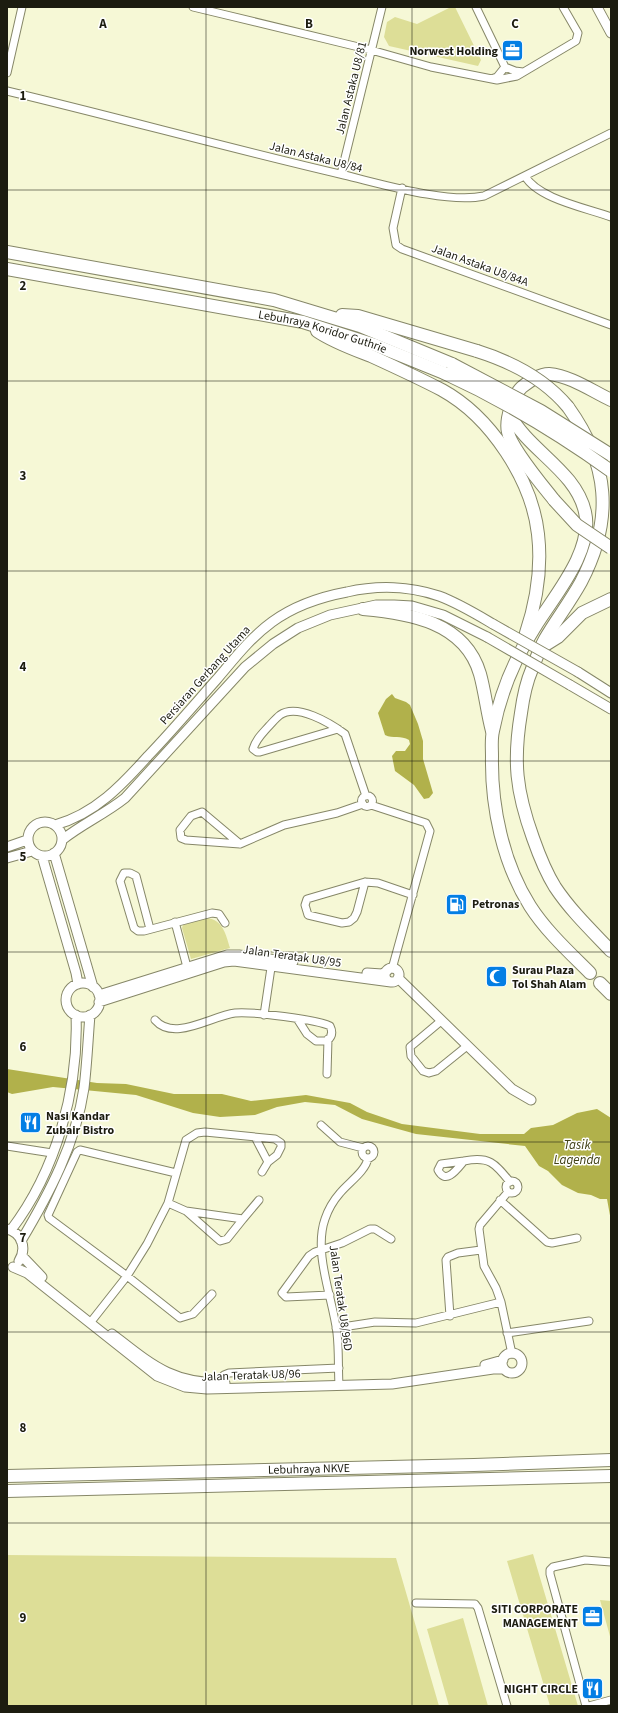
<svg xmlns="http://www.w3.org/2000/svg" width="618" height="1713" viewBox="0 0 618 1713" font-family="'Source Sans 3',sans-serif">
  <rect width="100%" height="100%" fill="#f6f8d6"/>
  <path fill="#ddde97" d="M451 7H455L481 60 478 66 389 46 384 37 387 22 395 17 417 24Z
    M206 918C223 919 226 935 230 948L191 959 182 928 183 925Z
    M533 1554 578 1706H550L507 1561Z
    M7 1555 396 1558 439 1706H7Z
    M600 1600 611 1601V1640Z
    M463 1618 488 1706H449L427 1629Z"/>
  <path fill="#b1b14b" d="M392 694 395 698 406 702 410 705 418 724 423 741V759L433 793 429 798 424 799 414 785 395 771 392 756 396 751H405L410 744 409 740C401 735 393 739 385 735L378 713 386 699Z
    M7 1069 97 1083 126 1084 174 1094H222L251 1101 306 1095 350 1103 367 1112 402 1124 480 1134H524L531 1128 553 1125 577 1113 597 1109 611 1118V1221L607 1199H600L591 1195 578 1193 562 1185 548 1171 539 1166 525 1146 416 1134 362 1119 335 1105 305 1102 277 1107 255 1115 220 1117 193 1113 136 1095 53 1087 12 1094 7 1092Z"/>
  <g fill="none" stroke-linecap="round" stroke-linejoin="round">
    <defs>
      <path id="street" d="M193 7 371 50 431 67 497 80 517 76 576 41 578 33 563 7
        M476 7 505 67 515 71 523 72
        M7 73 22 7
        M491 79 497 77 505 67
        M7 91C120 118 232 149 344 175 382 184 448 204 484 196L611 133
        M341 174 382 7
        M525 176C538 199 587 208 611 217
        M402 188 393 228 396 245 402 249 611 325
        M338 729 260 752H257L253 749C256 739 262 734 269 726 272 723 276 718 280 715 297 703 330 723 345 734L366 796
        M361.5 801a5.5 5.5 0 1 1 11 0a5.5 5.5 0 1 1-11 0Z
        M371 805 426 823 430 831 392 969
        M240 844 202 812 191 816 180 830 181 838 186 840 240 844 284 825 337 813 363 804
        M365 882 357 912 354 918 349 922 342 923 308 915 305 905 307 899 365 882 378 883 413 895
        M175 922 187 967
        M150 929 136 876 130 873H124L120 881 134 928 138 931H144L212 913 219 914 225 923
        M264 1015 272 961
        M155 1020C174 1042 211 1016 235 1013 250 1011 319 1020 330 1026 333 1032 332 1037 327 1041H316L307 1034 298 1020
        M441 1021 410 1047 411 1056 423 1071 429 1073 436 1071 467 1046
        M327 1074 328 1039
        M321 1125 340 1142 363 1148
        M362 1152a6 6 0 1 1 12 0a6 6 0 1 1-12 0Z
        M7 1146 52 1153
        M464 1161C458 1168 446 1186 438 1170L441 1164Z
        M464 1161C489 1156 495 1163 510 1182
        M262 1172 268 1162
        M176 1173 80 1150 77 1152 48 1215 49 1218 127 1276 180 1318 193 1314 212 1294
        M506 1187a6 6 0 1 1 12 0a6 6 0 1 1-12 0Z
        M508 1192 480 1225 479 1229 484 1266 496 1288 501 1302 512 1354
        M500 1200 547 1242 552 1243 577 1238
        M168 1203 186 1211 243 1219 227 1239 220 1241 186 1211
        M243 1219 259 1200
        M330 1295 286 1297 282 1293 309 1256 315 1252 342 1243 370 1229H375L391 1239
        M450 1316 446 1260 448 1257 458 1253 481 1250
        M90 1323 127 1276 147 1244 168 1203 186 1140 197 1133 205 1132 275 1139 281 1143V1147L277 1155 268 1162 256 1139
        M336 1328 375 1322 416 1323 501 1302
        M507 1333 589 1321
        M216 1383 224 1375 229 1373 339 1368
        M339 1385C338 1368 339 1350 337 1333 333 1299 313 1253 325 1219 328 1210 333 1201 340 1193 348 1183 366 1171 368 1158
        M416 1603 475 1604 478 1608 507 1706
        M586 1706 550 1574V1570L553 1567 585 1560 611 1562
        M589 1706 611 1700"/>
      <path id="secondary" d="M597 7 611 33
        M578 672 611 693
        M570 685 611 709
        M28 839a17 17 0 1 1 34 0a17 17 0 1 1-34 0Z
        M55 825C95 814 122 785 148 756 172 731 194 705 217 679 234 659 250 638 272 622 294 606 320 597 347 592 377 585 410 586 439 596 458 603 476 614 493 624
        M62 840C82 824 105 814 125 798L245 667 273 644 298 628 330 615 376 605H394L412 606 443 615 487 637
        M7 847 27 840
        M54 853 93 987
        M42 856 76 973 78 984
        M7 858 32 851
        M385 975a7 7 0 1 1 14 0a7 7 0 1 1-14 0Z
        M367 973 382 974 387 971
        M398 978 512 1089 531 1100
        M66 1000a17 17 0 1 1 34 0a17 17 0 1 1-34 0Z
        M99 995 227 955H239L293 962
        M99 1002 224 962 234 961 391 982
        M7 1229C22 1233 27 1248 19 1261
        M11 1230C56 1171 79 1089 76 1015
        M21 1241C49 1194 76 1143 84 1088 87 1064 88 1039 90 1015
        M22 1256 42 1277
        M13 1267 27 1273 157 1376 185 1387 207 1389 392 1384 493 1369H504
        M112 1334C152 1365 172 1384 225 1383
        M502 1363a10 10 0 1 1 20 0a10 10 0 1 1-20 0Z
        M485 1365 503 1360"/>
      <g id="highway">
        <path d="M7 252 274 300 360 326 452 364"/>
        <path id="s1" d="M7 269 303 322 375 345 444 373"/>
        <path d="M342 315 358 316 477 351"/>
        <path d="M317 331C333 342 353 349 371 356 395 367 419 378 442 390 491 417 532 480 538 534 542 568 537 600 526 633"/>
        <path d="M568 407C609 464 614 519 581 582 570 602 556 620 545 639 540 648 536 659 532 669 526 683 523 698 521 713 513 761 516 791 533 838 539 855 545 871 555 887 571 911 591 930 611 951"/>
        <path d="M510 415C529 451 576 471 585 512 594 551 554 596 535 627 515 658 500 694 493 731 491 739 492 748 492 756 491 807 503 863 530 906 546 931 569 952 590 973"/>
        <path d="M554 500C543 486 511 448 508 432 505 420 513 395 522 387 530 381 539 374 549 374 571 376 592 391 611 400"/>
        <path d="M363 609C409 613 465 622 480 674 485 692 487 712 492 731"/>
        <path d="M542 647 558 637 582 613 611 599"/>
        <path d="M600 983 611 994"/>
        <path id="s2" d="M7 1476 474 1465 611 1460"/>
        <path d="M7 1491 611 1476"/>
      </g>
    </defs>
    <use href="#street" stroke="#868768" stroke-width="9"/>
    <use href="#secondary" stroke="#868768" stroke-width="11"/>
    <use href="#highway" stroke="#868768" stroke-width="14"/>
    <use href="#street" stroke="#fff" stroke-width="7"/>
    <use href="#secondary" stroke="#fff" stroke-width="9"/>
    <use href="#highway" stroke="#fff" stroke-width="12"/>
    <defs>
      <path id="secondary-bridge" d="M493 624 578 672
        M487 637 570 685"/>
      <path id="highway-bridge" d="M477 351C512 362 544 378 568 407
        M452 364 541 411 611 455
        M444 373C503 400 558 433 611 471
        M554 500 577 525 611 548"/>
    </defs>
    <use href="#secondary-bridge" stroke="#868768" stroke-width="11" stroke-linecap="butt"/>
    <use href="#highway-bridge" stroke="#868768" stroke-width="14" stroke-linecap="butt"/>
    <use href="#secondary-bridge" stroke="#fff" stroke-width="9"/>
    <use href="#highway-bridge" stroke="#fff" stroke-width="12"/>
  </g>
  <path fill="none" stroke="#1c1c10" stroke-width="1" stroke-opacity="0.55" d="M206 7V1706M412 7V1706M7 190H611M7 381H611M7 571H611M7 761H611M7 952H611M7 1142H611M7 1332H611M7 1523H611"/>
  <defs>
    <symbol id="office-square" viewBox="-11 -11 22 22"><rect x="-9" y="-9" width="18" height="18" rx="4" fill="#037ee4" stroke="#fff"/><path d="M-6-3h4V-5.5h4V-3h4V5H-6ZM-1-4.5V-3h2v-1.5ZM-6 0V1H6V0Z" fill="#fff"/></symbol>
    <symbol id="fuel-square" viewBox="-11 -11 22 22"><rect x="-9" y="-9" width="18" height="18" rx="4" fill="#037ee4" stroke="#fff"/><path d="M-5.5-6h7V0h2V4h1.3V-2.5L3-4.5l.8-.8L6-3V5H2.5V1h-1V6h-7ZM-4.2-4.7v3.2H.2V-4.7Z" fill="#fff"/></symbol>
    <symbol id="mosque-square" viewBox="-11 -11 22 22"><rect x="-9" y="-9" width="18" height="18" rx="4" fill="#037ee4" stroke="#fff"/><path d="M3.5-4.9A6 6 0 1 0 3.5 4.9A5 5 0 1 1 3.5-4.9Z" fill="#fff"/></symbol>
    <symbol id="restaurant-square" viewBox="-11 -11 22 22"><rect x="-9" y="-9" width="18" height="18" rx="4" fill="#037ee4" stroke="#fff"/><path d="M-5-6h1v4h1v-4h1v4h1v-4h1v5L-1.5 .5V6h-2V.5L-5-1ZM5-6V6H3V1.5H1.5Q1.5-4 5-6Z" fill="#fff"/></symbol>
  </defs>
  <g fill-rule="evenodd">
    <use href="#office-square" x="500" y="38" width="25" height="25"/>
    <use href="#fuel-square" x="444" y="892" width="25" height="25"/>
    <use href="#mosque-square" x="484" y="964" width="25" height="25"/>
    <use href="#restaurant-square" x="18" y="1110" width="25" height="25"/>
    <use href="#office-square" x="580" y="1604" width="25" height="25"/>
    <use href="#restaurant-square" x="580" y="1676" width="25" height="25"/>
  </g>
  <g text-anchor="middle" stroke-width="3" stroke-linejoin="round" paint-order="stroke">
    <g font-size="12" font-weight="bold" fill="#1c1c10" stroke="#fff" text-anchor="end">
      <text x="498" y="55">Norwest Holding</text>
      <text x="472" y="908" text-anchor="start">Petronas</text>
      <text x="512" y="974" text-anchor="start">Surau Plaza<tspan x="512" dy="14">Tol Shah Alam</tspan></text>
      <text x="46" y="1120" text-anchor="start">Nasi Kandar<tspan x="46" dy="14">Zubair Bistro</tspan></text>
      <text x="578" y="1613">SITI CORPORATE<tspan x="578" dy="14">MANAGEMENT</tspan></text>
      <text x="578" y="1693">NIGHT CIRCLE</text>
    </g>
    <g font-size="12" fill="#1c1c10" stroke="#fff">
      <text transform="translate(351 88) rotate(-76)" y="4">Jalan Astaka U8/81</text>
      <text transform="translate(316 157) rotate(14)" y="4">Jalan Astaka U8/84</text>
      <text transform="translate(480 265) rotate(20)" y="4">Jalan Astaka U8/84A</text>
      <text dy="4" stroke="none"><textPath href="#s1" startOffset="322">Lebuhraya Koridor Guthrie</textPath></text>
      <text transform="translate(205 675) rotate(-48)" y="4">Persiaran Gerbang Utama</text>
      <text transform="translate(292 956) rotate(8)" y="4">Jalan Teratak U8/95</text>
      <text transform="translate(341 1298) rotate(82)" y="4">Jalan Teratak U8/96D</text>
      <text transform="translate(251 1375) rotate(-2)" y="4">Jalan Teratak U8/96</text>
      <text dy="4" stroke="none"><textPath href="#s2" startOffset="302">Lebuhraya NKVE</textPath></text>
    </g>
    <g font-size="13" font-style="italic" fill="#424217" stroke="#fff">
      <text x="577" y="1149">Tasik<tspan x="577" dy="15">Lagenda</tspan></text>
    </g>
  </g>
  <g font-size="13" text-anchor="middle" font-weight="bold" fill="#1c1c10" stroke="#fff" stroke-width="3" stroke-linejoin="round" paint-order="stroke">
    <text x="103" y="28">A</text>
    <text x="309" y="28">B</text>
    <text x="515" y="28">C</text>
    <text x="23" y="100">1</text>
    <text x="23" y="290">2</text>
    <text x="23" y="480">3</text>
    <text x="23" y="671">4</text>
    <text x="23" y="861">5</text>
    <text x="23" y="1051">6</text>
    <text x="23" y="1242">7</text>
    <text x="23" y="1432">8</text>
    <text x="23" y="1622">9</text>
  </g>
  <rect width="618" height="1713" fill="none" stroke="#1c1c10" stroke-width="16"/>
</svg>
